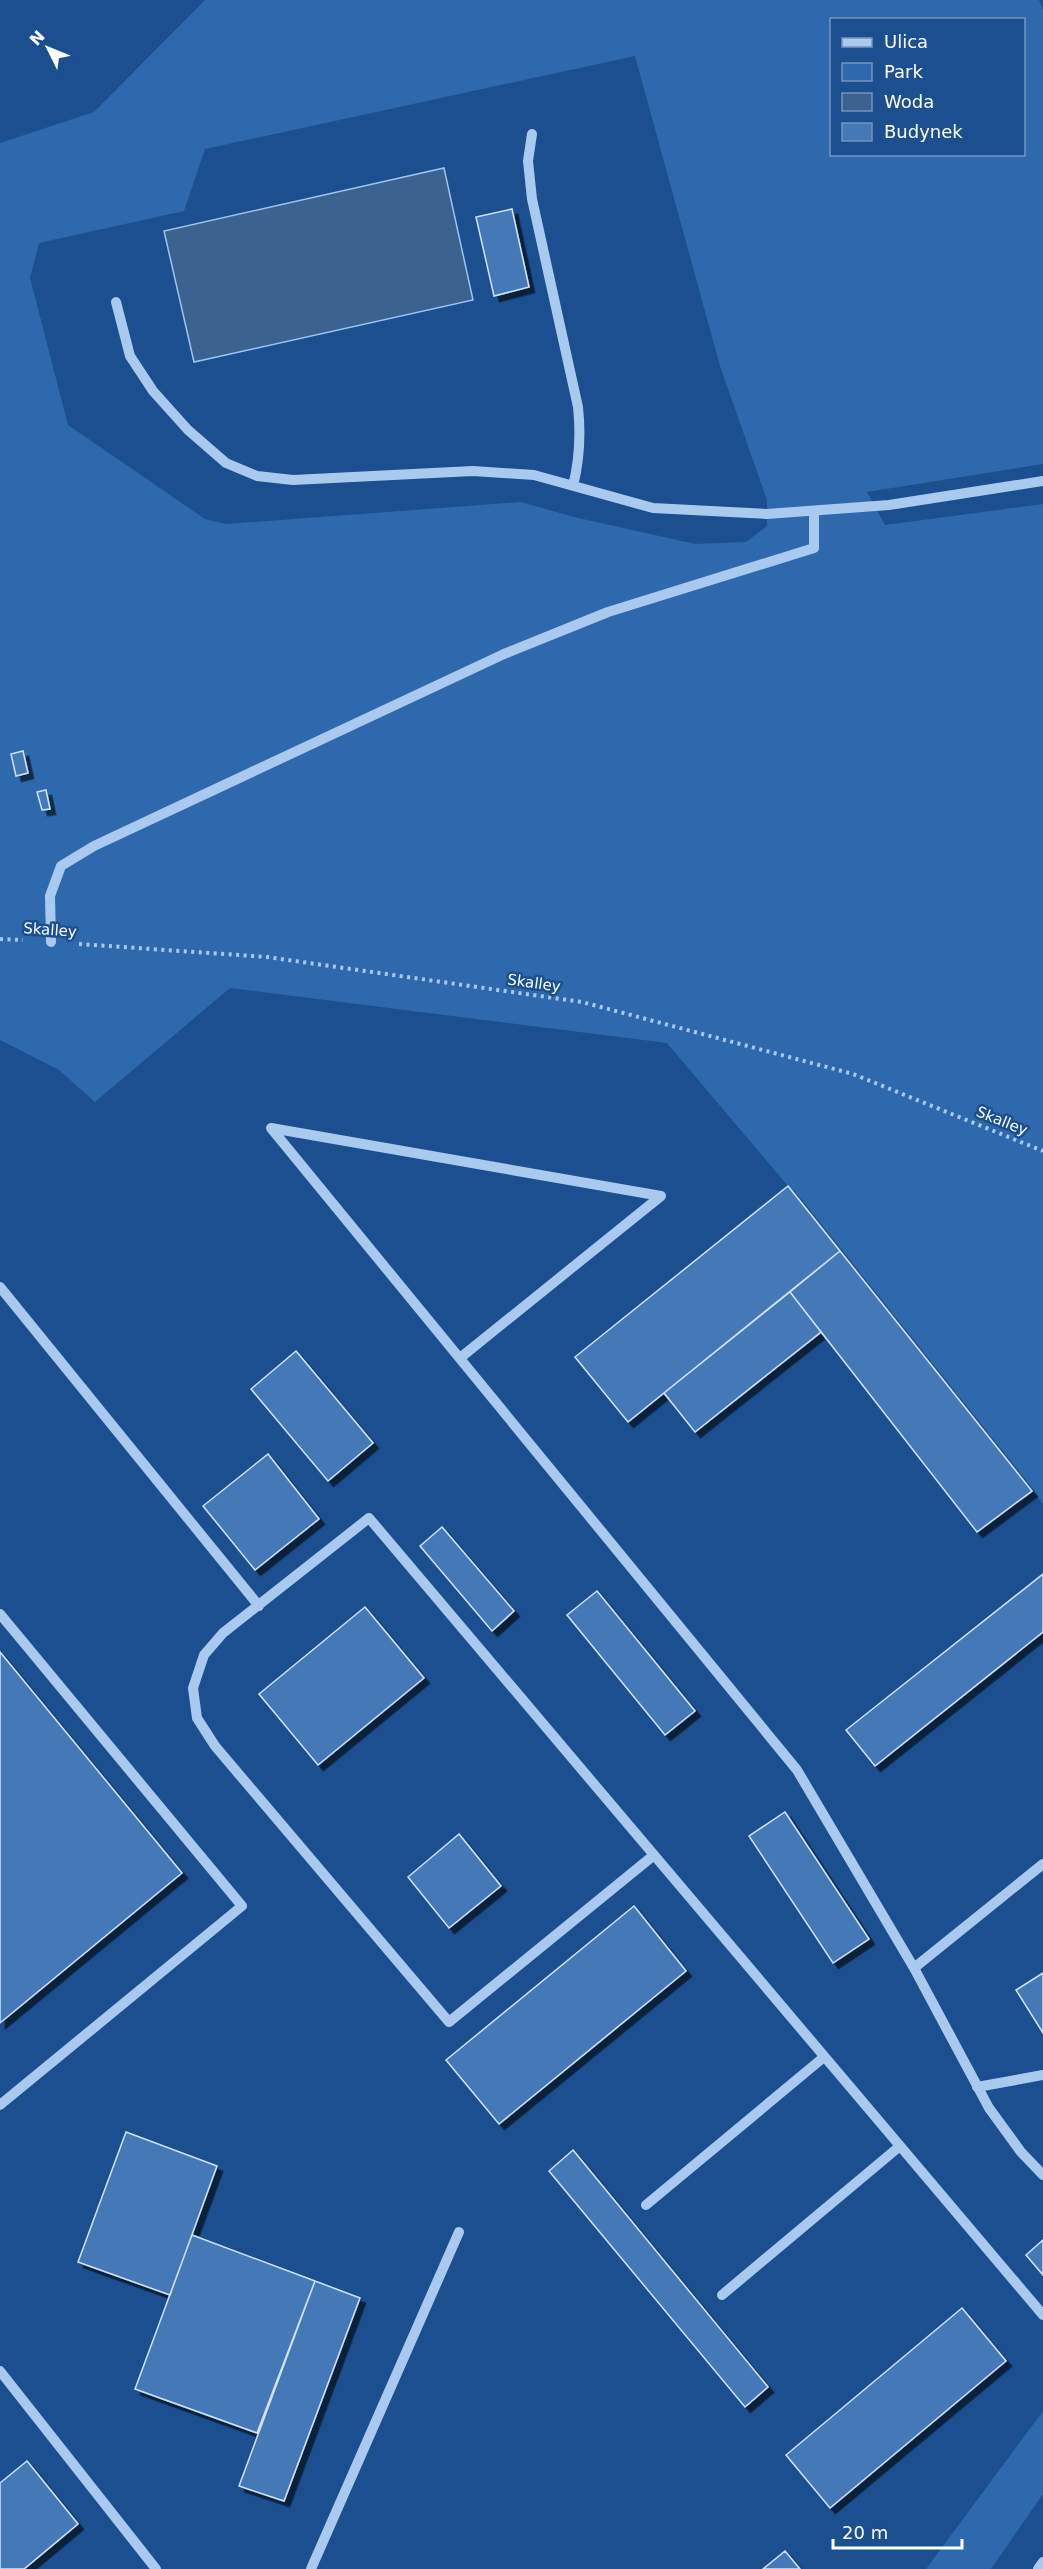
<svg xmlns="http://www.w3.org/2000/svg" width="1043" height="2569" viewBox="0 0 1043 2569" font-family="'DejaVu Sans',sans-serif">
  <defs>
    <filter id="shadow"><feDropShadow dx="5.5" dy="5.5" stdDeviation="0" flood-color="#0009"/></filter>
  </defs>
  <rect width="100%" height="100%" fill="#1b4f8f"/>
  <path fill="#2e69ad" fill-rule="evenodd" d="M205 0H1039L1043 9V464L867 492 885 525 1043 504V1504L788 1186 667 1043 230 988 95 1102 59 1070 0 1040V143L94 112ZM832 20H1024V154H832ZM635 56 720 366 767 500V526L746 542 695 544 574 517 521 502 226 524 205 519 68 425 30 278 39 243 184 211 205 149Z
    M1043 2411V2494L991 2569H926Z"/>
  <path fill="#3c6290" stroke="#9cc4f0" stroke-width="1.5" d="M444 168 473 300 194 362 164 231Z"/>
  <path fill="#4478b7" stroke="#cfe3fa" stroke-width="1.5" filter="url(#shadow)" d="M512 209 529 287 494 296 476 217Z
    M23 751 28 773 16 776 11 754Z
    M46 790 50 809 42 810 37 792Z
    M788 1186 840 1251 628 1422 575 1357Z
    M840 1251 1032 1491 977 1532 790 1292Z
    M790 1292 821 1332 695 1432 664 1393Z
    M296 1351 373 1443 328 1481 251 1389Z
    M268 1454 319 1519 255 1570 203 1506Z
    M442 1527 514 1611 492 1631 420 1546Z
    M1043 1574V1632L875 1766 846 1730Z
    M597 1591 695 1711 665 1735 567 1615Z
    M365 1607 424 1678 318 1765 259 1694Z
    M0 1652 182 1873 0 2023Z
    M785 1812 869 1939 833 1963 749 1836Z
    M459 1834 501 1886 449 1928 408 1877Z
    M634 1906 686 1971 499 2124 446 2060Z
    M1043 1973V2033L1016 1990Z
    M126 2132 217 2166 170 2295 78 2262Z
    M573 2150 768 2387 745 2407 549 2171Z
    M192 2235 315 2281 257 2433 135 2389Z
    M1043 2240V2275L1026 2255Z
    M315 2281 360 2298 284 2501 239 2486Z
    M962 2308 1006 2361 830 2508 786 2455Z
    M27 2461 78 2524 24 2569H0V2483Z
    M785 2551 800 2569H763Z"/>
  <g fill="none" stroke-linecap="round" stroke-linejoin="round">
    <path stroke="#a9c9ee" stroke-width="4" stroke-dasharray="3 4.5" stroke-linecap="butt" d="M0 939 23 940
      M79 944 267 957 582 1002 853 1074 1043 1151"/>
    <path stroke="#a9c9ee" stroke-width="10" d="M532 134 528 161 532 199 578 407C581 435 580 458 573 486
      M116 302 130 356 153 391 188 430 226 463 257 476 293 480 473 471 534 475 653 508 767 514 889 505 1043 481
      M51 942 50 896 61 866 94 846 504 654 608 612 814 548V512
      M0 1287 259 1606
      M460 1358 661 1196 271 1128 797 1770 914 1968 989 2108 1021 2152 1043 2175
      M0 1614 242 1906 0 2105
      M654 1855 449 2022 215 1746 197 1718 193 1688 204 1655 223 1633 369 1518 1043 2315
      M914 1968 1043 1864
      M977 2087 1043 2075
      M646 2205 824 2057
      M722 2295 900 2146
      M0 2371 156 2569
      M311 2569 459 2232
      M1038 2569 1043 2562"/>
  </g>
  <g text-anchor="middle" stroke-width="5" stroke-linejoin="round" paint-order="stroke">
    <g font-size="15" fill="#fff" stroke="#1b4f8f">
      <text transform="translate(50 930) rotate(4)" y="5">Skalley</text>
      <text transform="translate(534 983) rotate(8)" y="5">Skalley</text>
      <text transform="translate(1002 1121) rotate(22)" y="5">Skalley</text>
    </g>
  </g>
  <rect x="830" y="18" width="195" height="138" fill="#1b4f8f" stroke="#7695bc" stroke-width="1.5"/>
  <rect x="842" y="38" width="30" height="9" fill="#a9c9ee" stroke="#7695bc" stroke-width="1.5"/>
  <text x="884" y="48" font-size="18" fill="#ffffff">Ulica</text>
  <rect x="842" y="63" width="30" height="18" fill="#2e69ad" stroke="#7695bc" stroke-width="1.5"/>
  <text x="884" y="78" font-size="18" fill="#ffffff">Park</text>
  <rect x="842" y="93" width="30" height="18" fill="#3c6290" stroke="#7695bc" stroke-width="1.5"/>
  <text x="884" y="108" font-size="18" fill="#ffffff">Woda</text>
  <rect x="842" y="123" width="30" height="18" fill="#4478b7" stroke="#7695bc" stroke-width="1.5"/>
  <text x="884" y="138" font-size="18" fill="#ffffff">Budynek</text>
  <g transform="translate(48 48) rotate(313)" stroke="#1b4f8f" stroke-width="4.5" paint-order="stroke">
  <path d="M0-4.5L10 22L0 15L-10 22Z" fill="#ffffff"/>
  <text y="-9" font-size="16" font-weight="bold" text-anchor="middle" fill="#ffffff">N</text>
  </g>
  <path d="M833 2539v9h129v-9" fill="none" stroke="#ffffff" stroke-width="3"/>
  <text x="842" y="2539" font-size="18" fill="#ffffff" stroke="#1b4f8f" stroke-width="4.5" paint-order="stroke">20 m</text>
</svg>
